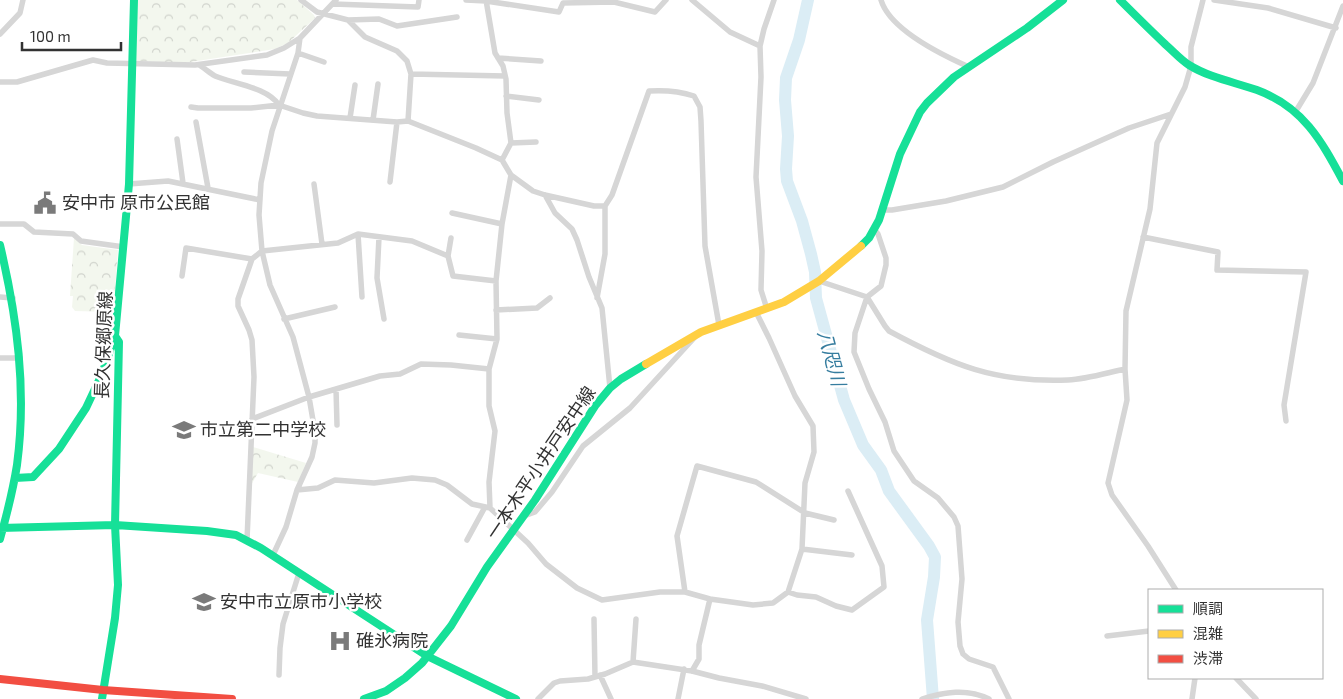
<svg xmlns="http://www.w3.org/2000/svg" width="1343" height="699" viewBox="0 0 1343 699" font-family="'Exo 2','Noto Sans JP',sans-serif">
  <defs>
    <pattern id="park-crowns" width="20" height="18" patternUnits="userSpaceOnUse" patternTransform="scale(1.25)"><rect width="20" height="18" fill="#f3f7ee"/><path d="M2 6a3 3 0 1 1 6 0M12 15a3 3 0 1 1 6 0" fill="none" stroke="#d1d4cd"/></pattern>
  </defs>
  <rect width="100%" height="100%" fill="#fff"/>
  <path fill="url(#park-crowns)" d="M136 0H297L314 15 315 18 288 43 275 49 184 63 134 61Z
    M74 238 82 245 118 250 115 291 111 312 75 311 72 307 73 296H70Z
    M253 447 306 463 298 482 258 473 251 485Z"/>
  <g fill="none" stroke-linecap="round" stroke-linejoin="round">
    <path stroke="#dbedf5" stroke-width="12" d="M808 0 799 40 786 78 785 100 788 136 786 169 787 181 802 221 811 254 815 272 816 298 844 400 863 445 881 470 889 491 929 546 935 557 934 577 927 620 933 699"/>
    <path stroke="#d6d6d6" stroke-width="5.5" d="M301 0 317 12 348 20 365 37 397 51 407 61 411 74 408 121
      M466 0 486 1 559 12 563 3 614 2 655 12 666 0
      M486 0 495 53 503 66 506 79 507 113 511 143 502 160
      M692 0 730 32 760 46
      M881 0C890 30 942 55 969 67
      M1214 0 1268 8 1336 28
      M333 4 418 7 419 0
      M348 20 379 19 397 26 457 17
      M0 34 20 13 23 0
      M298 53 324 62
      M498 58 541 61
      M199 65C204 68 210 73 215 76 234 84 267 87 279 105
      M244 72 290 74
      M411 74 505 76
      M0 82H17L93 60 107 63 195 65 267 55 284 48 300 38 336 0
      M506 96 539 100
      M191 107 198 108H251L279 105 303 113 317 116 397 122 408 121 476 148 502 160 511 175 533 191 545 195 594 206H605L612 195 649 91C665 90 679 91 694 96L700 107 701 121 705 246 719 325
      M1296 111 1313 83 1343 6
      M350 118 355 85
      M373 120 378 84
      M196 122 208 188
      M177 139 183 183
      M511 143 536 142
      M390 182 397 122
      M129 184 168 181 260 200
      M314 184 322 244
      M545 195 555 213 572 229 577 240 589 277 602 308 610 388
      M883 210H892L946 201 1003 187 1053 162 1102 140 1129 128 1171 114
      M452 213 502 224
      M0 224H24L34 232 73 234 81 241 124 247
      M874 229 878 234 886 258V265L881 286 867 297 855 333 854 352 869 389 885 422 894 451 914 481 938 498 954 517 958 526 962 579 958 622 960 646 963 654 969 659 993 667 1009 699
      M358 234 362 297
      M379 237 377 278 384 319
      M1143 237 1218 252 1217 270 1306 272 1284 405 1286 421
      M451 238 448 256 453 276 496 281
      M182 276 186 248 252 259
      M819 281 867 297 885 326 889 331C952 365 995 383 1068 380 1087 379 1106 373 1125 369
      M0 297 13 298
      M597 298 605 254V206
      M767 309 761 290 762 251 756 177 761 77 760 46 764 29 774 0
      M496 310 537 308 550 298
      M284 319 335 307
      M459 335 497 339
      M0 358H20
      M336 389 337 425
      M252 419 309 397 380 376 400 374 421 364 451 365 489 369
      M297 490 318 488 335 480 374 483 412 478 435 480 447 485 472 504 490 508 528 543 546 564 577 588 602 600 660 592H685L710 599 753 605 773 603 788 592 802 549 805 483 814 452 813 426 795 396 769 338 756 312
      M490 508 489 482 495 431 489 406V369L497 339 496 281 502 224 511 175
      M524 516 535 512 552 492 583 446 630 408 695 337
      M247 540 254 377 252 340 249 330 238 306V299L252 259 262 251 338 243 358 234 412 241 448 256
      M467 540 485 507
      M802 549 852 555
      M273 555 286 527 297 490 312 457 315 443V432L309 397 293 337 270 285 262 251 259 215 261 183 272 131 298 53 300 38
      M1176 590 1148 546 1112 495 1108 483 1127 400 1125 369 1126 311 1150 209 1157 143 1185 87 1191 66V47L1203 0
      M685 592 677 536 697 466 756 482 805 513 834 520
      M788 592 797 595 816 597 836 606 852 610 884 587 882 566 848 491
      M594 619 595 677
      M1107 636 1149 631
      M633 662 636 619
      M692 671 699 659V645L710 599
      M279 675 280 648 283 624 299 573
      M600 675 611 699
      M1236 678 1256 699
      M538 699 554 683 560 681 588 679 605 674 633 662 692 671 719 678 762 686 806 699
      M678 699 684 669
      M922 699C944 692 967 688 989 699
      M1192 699 1195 678"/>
    <path stroke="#16e098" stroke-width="8" d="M1120 0C1135 15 1150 30 1166 45 1174 52 1181 60 1189 65 1210 78 1234 82 1257 90 1303 107 1321 140 1343 181
      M0 245C17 317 27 390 17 465 13 490 7 514 0 539
      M861 246 869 238 879 220 900 154 920 112 927 103 954 77 1027 28 1063 0
      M15 478 33 477 59 449 86 408 102 374 115 336 129 184 134 0
      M0 528 115 525 207 531 236 535 261 548 427 656 516 699
      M102 699 115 618 118 585 115 525 119 342 115 336
      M364 699 386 691 405 678 422 663 451 626 487 567 535 500 595 406 610 388 621 379 646 364"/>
    <path stroke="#ffcf43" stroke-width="8" d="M646 364 701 332 784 302 819 281 861 246"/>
    <path stroke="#f24e42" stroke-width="8" d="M0 679 103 690 232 699"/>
  </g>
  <defs>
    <symbol id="civic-bare" viewBox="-9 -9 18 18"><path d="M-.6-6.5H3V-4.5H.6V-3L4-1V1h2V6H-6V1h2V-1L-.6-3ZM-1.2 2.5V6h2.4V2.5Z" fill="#7a7a7a" stroke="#fff" stroke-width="2.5" paint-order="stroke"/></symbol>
    <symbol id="school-bare" viewBox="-9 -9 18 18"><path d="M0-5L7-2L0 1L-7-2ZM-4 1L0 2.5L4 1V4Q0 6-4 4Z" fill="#7a7a7a" stroke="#fff" stroke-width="2.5" paint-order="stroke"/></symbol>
    <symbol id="hospital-bare" viewBox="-9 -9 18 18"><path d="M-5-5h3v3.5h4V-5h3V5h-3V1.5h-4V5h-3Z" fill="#7a7a7a" stroke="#fff" stroke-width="2.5" paint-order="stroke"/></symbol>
  </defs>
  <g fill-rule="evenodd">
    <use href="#civic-bare" x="29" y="187" width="32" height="32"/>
    <use href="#school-bare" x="168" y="414" width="32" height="32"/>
    <use href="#school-bare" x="188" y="586" width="32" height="32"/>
    <use href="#hospital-bare" x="324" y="625" width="32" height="32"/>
  </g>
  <g text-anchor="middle" stroke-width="5" stroke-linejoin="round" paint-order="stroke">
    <g font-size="18" fill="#323232" stroke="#fff" text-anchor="start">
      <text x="62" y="209">安中市 原市公民館</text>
      <text x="200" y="436">市立第二中学校</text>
      <text x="220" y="608">安中市立原市小学校</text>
      <text x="356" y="647">碓氷病院</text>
    </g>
    <g font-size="18" fill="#323232" stroke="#fff">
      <text transform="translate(104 345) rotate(-88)" y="6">長久保郷原線</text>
      <text transform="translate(541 463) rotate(-56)" y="6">一本木平小井戸安中線</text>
    </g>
    <g font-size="19" font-style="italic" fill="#367d9f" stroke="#fff">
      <text transform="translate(832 358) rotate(75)" y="7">八咫川</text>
    </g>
  </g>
  <rect x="1148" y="589" width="175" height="90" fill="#ffffff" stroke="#adadad"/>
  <rect x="1158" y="605" width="25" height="8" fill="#16e098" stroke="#adadad"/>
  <text x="1193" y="614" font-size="15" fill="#323232">順調</text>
  <rect x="1158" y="630" width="25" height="8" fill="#ffcf43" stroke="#adadad"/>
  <text x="1193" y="639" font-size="15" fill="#323232">混雑</text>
  <rect x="1158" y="655" width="25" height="8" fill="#f24e42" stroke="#adadad"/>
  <text x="1193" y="664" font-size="15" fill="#323232">渋滞</text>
  <path d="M22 42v8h99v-8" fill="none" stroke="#323232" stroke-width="2.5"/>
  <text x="30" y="42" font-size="15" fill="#323232" stroke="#ffffff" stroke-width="4" paint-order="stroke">100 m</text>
</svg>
